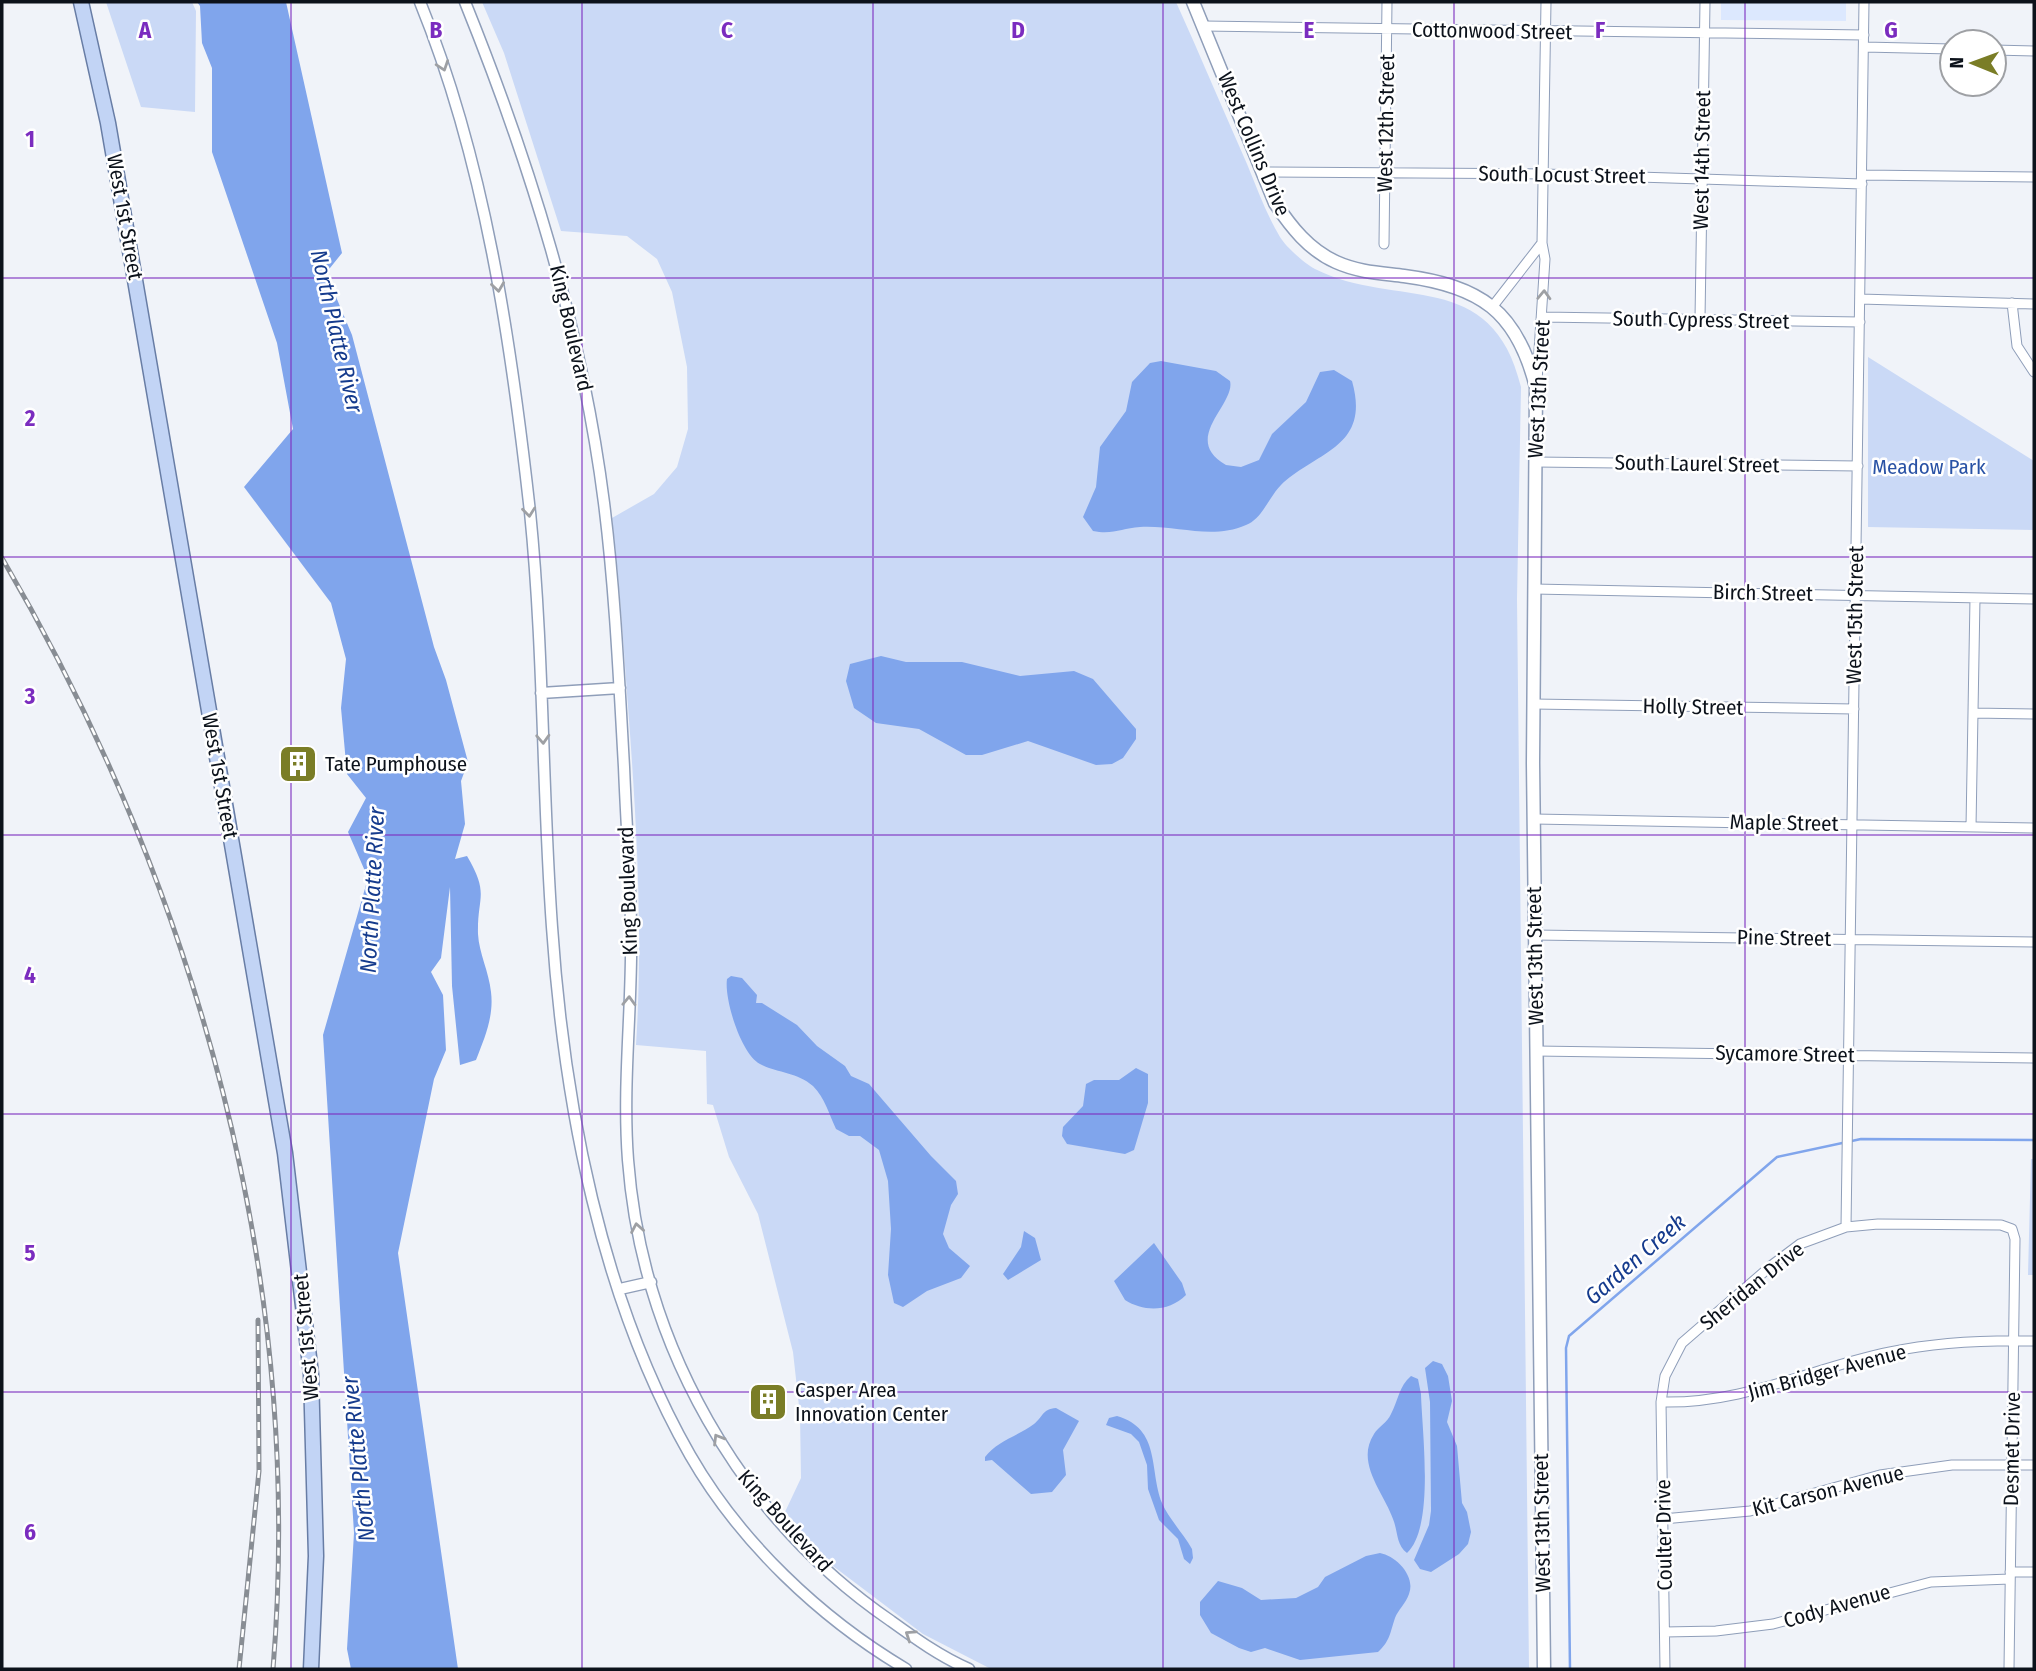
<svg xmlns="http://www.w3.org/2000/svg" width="2036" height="1671" viewBox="0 0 2036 1671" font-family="'Fira Sans Condensed',sans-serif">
  <rect width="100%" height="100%" fill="#f0f3f9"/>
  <path fill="#dce8fe" d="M1721 2H1846V21L1721 20Z"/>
  <path fill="#cad9f6" d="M106 2H192L196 11 195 112 141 107Z
    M482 2H1176C1200 55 1223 110 1247 164 1257 188 1266 214 1280 237 1286 247 1304 263 1315 269 1396 310 1492 266 1521 387L1517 599 1529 1669H991L923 1634 833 1566 785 1512 801 1478 800 1415 793 1352 758 1214 729 1157 713 1105 707 1104 706 1051 636 1045C643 936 637 828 629 720 624 653 620 586 612 518L654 494 677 467 688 429 687 367 672 292 657 259 627 236 561 231 504 53Z
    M1868 357 2034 461V530L1868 527Z
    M2031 1159H2034V1275H2028Z"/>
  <path fill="#80a5ec" d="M197 2H286L342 253 326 273 352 335 434 647 446 680 468 762 461 781 465 824 455 859 467 856C490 895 477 896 478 934 479 953 489 972 491 992 494 1016 485 1037 476 1060L460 1065 452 986 450 887 441 958 431 972 443 995 446 1050 434 1079 398 1253 458 1669H351L347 1649 354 1533 323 1035 368 878 348 832 366 798 347 774 341 708 346 659 331 603 244 487 293 429 277 343 212 152V68L202 43 200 6Z
    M1161 361 1216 371 1230 381C1236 404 1180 439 1226 465L1241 467 1259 460 1272 434 1306 402 1320 372 1334 370 1352 381C1371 448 1317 451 1281 485 1269 497 1262 519 1246 525 1212 540 1176 525 1140 527 1122 528 1113 535 1093 531L1083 517 1096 487 1100 447 1126 411 1132 382 1150 363Z
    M881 656 906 662H962L1020 676 1074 671 1093 679 1136 729V739L1123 758 1112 764 1096 765 1028 741 982 755H966L919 729 876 723 854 708 846 681 850 664Z
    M731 976 742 978 757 995 756 1003H762L797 1025 817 1046 845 1066 851 1076 869 1084 931 1156 956 1181 958 1194 951 1205 943 1234 949 1248 970 1266 961 1278 927 1291 903 1307 894 1303 888 1275 891 1229 888 1181 879 1150 860 1136H849L836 1129C829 1114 825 1098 813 1086 797 1072 777 1073 760 1064 741 1054 724 999 727 979Z
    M1136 1068 1148 1074V1103L1134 1150 1125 1154 1067 1144 1062 1136 1063 1127 1083 1106 1086 1084 1094 1080H1119Z
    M1024 1231 1035 1238 1041 1260 1008 1280 1003 1274 1021 1247Z
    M1154 1243 1182 1283 1186 1295C1169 1312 1144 1312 1125 1300L1114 1281Z
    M1433 1361 1442 1364 1448 1376 1452 1401 1447 1422 1457 1446 1462 1503 1467 1512 1471 1532 1468 1544 1459 1554 1431 1572 1420 1569 1414 1560 1429 1525 1431 1511 1430 1402 1425 1368Z
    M1411 1376 1418 1379 1421 1394C1422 1431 1435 1527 1407 1553 1396 1545 1398 1531 1393 1519 1384 1493 1355 1463 1374 1434 1378 1427 1387 1423 1391 1414 1398 1401 1399 1386 1411 1376Z
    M1056 1408 1079 1421 1063 1450 1066 1475 1052 1492 1031 1494 992 1460 985 1461V1457C997 1441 1018 1436 1034 1424 1043 1417 1042 1409 1056 1408Z
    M1117 1416C1161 1429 1149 1469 1162 1503 1169 1519 1183 1533 1192 1549L1193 1558 1190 1564 1184 1559 1178 1539 1159 1520 1148 1489 1147 1465 1139 1442 1131 1434 1106 1425 1109 1418Z
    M1380 1553C1396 1556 1416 1576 1409 1594 1406 1603 1398 1610 1395 1618 1390 1633 1390 1641 1378 1652L1300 1660 1265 1648 1251 1652 1239 1648 1211 1633 1200 1615V1602L1218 1581 1242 1588 1261 1600 1296 1598 1318 1587 1325 1577 1366 1556Z"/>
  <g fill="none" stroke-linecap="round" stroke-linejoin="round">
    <path stroke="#80a5ec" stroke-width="2.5" d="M1570 1669 1566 1348 1569 1336 1777 1157 1861 1139 2034 1140"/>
    <defs>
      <path id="minor" d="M1204 26 1864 35
        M1864 47 1952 49
        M1994 50 2034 51
        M1262 172 1544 174 1862 184
        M1862 175 2034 177
        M1384 244 1387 2
        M1860 299 2034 304
        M2012 303 2017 346 2034 372
        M1493 306 1542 243
        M1543 317 1860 322
        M1700 319 1705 2
        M1537 381 1545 259 1542 243 1546 2
        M1536 462 1858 466
        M1534 589 2034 599
        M1533 704 1854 709
        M1973 713 2034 714
        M1534 819 2034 828
        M1971 827 1975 598
        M1535 935 2034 942
        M1536 1051 2034 1058
        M1846 1227 1864 2
        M1661 1402C1745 1404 1811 1368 1890 1352 1938 1342 1986 1340 2034 1341
        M1663 1519 1750 1511 1880 1475 1952 1465H2034
        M2010 1572H2034
        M1665 1632 1716 1631 1773 1624 1931 1582 2010 1579
        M1665 1669 1661 1402 1665 1376 1682 1343 1772 1265 1800 1244 1846 1227 1878 1224 2001 1225 2012 1229 2015 1239 2009 1669"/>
      <path id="tertiary" d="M420 2C485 162 511 341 530 512 544 650 542 789 552 927 564 1104 601 1299 690 1455 740 1542 820 1618 906 1669
        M465 2C530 163 582 330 604 503 615 590 619 679 624 767 626 819 630 871 631 923 633 1002 622 1081 628 1160 642 1343 739 1517 891 1621 916 1639 941 1657 969 1669
        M541 693 620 688
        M620 1289 651 1282"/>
      <path id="secondary" d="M1193 2 1275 203C1291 227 1309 250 1336 262 1358 272 1381 273 1404 276 1480 286 1517 311 1536 387L1533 763 1544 1669"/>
      <path id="primary" d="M81 2 108 123 285 1153 311 1374 316 1556 311 1669"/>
    </defs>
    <use href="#minor" stroke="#8f9eb9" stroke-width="11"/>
    <use href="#tertiary" stroke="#8f9eb9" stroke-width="13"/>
    <use href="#secondary" stroke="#8f9eb9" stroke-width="15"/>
    <use href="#primary" stroke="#687da5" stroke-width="17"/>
    <use href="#minor" stroke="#fff" stroke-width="9"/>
    <use href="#tertiary" stroke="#fff" stroke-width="10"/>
    <use href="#secondary" stroke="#fff" stroke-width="12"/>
    <use href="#primary" stroke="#c2d4f5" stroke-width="14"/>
    <defs>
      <path id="rail" d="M2 558C198 893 305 1279 273 1669
        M239 1669 259 1471 258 1320"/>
    </defs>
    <use href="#rail" stroke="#888d94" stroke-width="5"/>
    <use href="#rail" stroke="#fff" stroke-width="2.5" stroke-dasharray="8" stroke-linecap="butt"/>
  </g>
  <defs><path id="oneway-chevron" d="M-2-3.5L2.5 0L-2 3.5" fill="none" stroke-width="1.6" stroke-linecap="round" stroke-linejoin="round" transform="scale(1.75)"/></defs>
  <g stroke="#9ea0a4">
    <use href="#oneway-chevron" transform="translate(443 66) rotate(71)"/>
    <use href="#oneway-chevron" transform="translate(498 287) rotate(82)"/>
    <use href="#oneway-chevron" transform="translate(1544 295) rotate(-88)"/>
    <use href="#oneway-chevron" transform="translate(529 512) rotate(84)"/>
    <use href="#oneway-chevron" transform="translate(543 739) rotate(87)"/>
    <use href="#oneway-chevron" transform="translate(629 1001) rotate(-88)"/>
    <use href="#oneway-chevron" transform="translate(637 1228) rotate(-100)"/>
    <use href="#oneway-chevron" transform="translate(718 1439) rotate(-121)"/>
    <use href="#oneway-chevron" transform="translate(910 1635) rotate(-146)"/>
  </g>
  <path fill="none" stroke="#7b2cbf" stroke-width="2" stroke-opacity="0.55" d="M291 2V1669M582 2V1669M873 2V1669M1163 2V1669M1454 2V1669M1745 2V1669M2 278H2034M2 557H2034M2 835H2034M2 1114H2034M2 1392H2034"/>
  <defs>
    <symbol id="building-square" viewBox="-11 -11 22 22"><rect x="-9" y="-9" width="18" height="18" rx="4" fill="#7a7d26" stroke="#fff"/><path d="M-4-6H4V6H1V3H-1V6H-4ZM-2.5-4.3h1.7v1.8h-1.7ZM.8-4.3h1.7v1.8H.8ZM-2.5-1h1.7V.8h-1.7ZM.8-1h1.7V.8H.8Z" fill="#fff"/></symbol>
  </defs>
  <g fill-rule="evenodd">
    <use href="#building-square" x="276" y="742" width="44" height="44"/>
    <use href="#building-square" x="746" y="1380" width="44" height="44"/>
  </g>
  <g text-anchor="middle" stroke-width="5" stroke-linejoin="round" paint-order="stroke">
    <g font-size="21" fill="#0c121b" stroke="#fff">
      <text transform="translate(1492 31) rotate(1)" y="7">Cottonwood Street</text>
      <text transform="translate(1386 123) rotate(-89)" y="7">West 12th Street</text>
      <text transform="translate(1254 144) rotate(67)" y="7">West Collins Drive</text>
      <text transform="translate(1702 160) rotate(-89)" y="7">West 14th Street</text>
      <text transform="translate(1562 175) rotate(1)" y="7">South Locust Street</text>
      <text transform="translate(125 217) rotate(80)" y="7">West 1st Street</text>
      <text transform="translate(1701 320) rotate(1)" y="7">South Cypress Street</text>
      <text transform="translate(571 328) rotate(77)" y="7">King Boulevard</text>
      <text transform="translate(1539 389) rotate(-87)" y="7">West 13th Street</text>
      <text transform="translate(1697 464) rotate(1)" y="7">South Laurel Street</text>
      <text transform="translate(1763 593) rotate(1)" y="7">Birch Street</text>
      <text transform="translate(1855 615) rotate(-89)" y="7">West 15th Street</text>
      <text transform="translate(1693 707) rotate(1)" y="7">Holly Street</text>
      <text transform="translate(220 776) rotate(80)" y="7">West 1st Street</text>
      <text transform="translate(1784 823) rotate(1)" y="7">Maple Street</text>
      <text transform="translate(628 891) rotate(-92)" y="7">King Boulevard</text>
      <text transform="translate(1784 938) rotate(1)" y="7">Pine Street</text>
      <text transform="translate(1535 956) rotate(-91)" y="7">West 13th Street</text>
      <text transform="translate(1785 1054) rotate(1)" y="7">Sycamore Street</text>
      <text transform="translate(1752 1286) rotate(-39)" y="7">Sheridan Drive</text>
      <text transform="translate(306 1337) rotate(-95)" y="7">West 1st Street</text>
      <text transform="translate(1827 1372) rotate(-15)" y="7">Jim Bridger Avenue</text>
      <text transform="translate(2012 1449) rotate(-89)" y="7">Desmet Drive</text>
      <text transform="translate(1828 1491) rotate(-14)" y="7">Kit Carson Avenue</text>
      <text transform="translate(785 1521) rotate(48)" y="7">King Boulevard</text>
      <text transform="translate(1542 1523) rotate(-91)" y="7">West 13th Street</text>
      <text transform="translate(1664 1535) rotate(-91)" y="7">Coulter Drive</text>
      <text transform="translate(1837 1606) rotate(-16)" y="7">Cody Avenue</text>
    </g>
    <g font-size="21" fill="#2952a5" stroke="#fff">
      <text x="1929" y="474">Meadow Park</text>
    </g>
    <g font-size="21" fill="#0c121b" stroke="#fff" text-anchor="start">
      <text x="325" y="771">Tate Pumphouse</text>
      <text x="795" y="1397">Casper Area<tspan x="795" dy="24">Innovation Center</tspan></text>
    </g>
    <g font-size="23" font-style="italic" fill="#153b8d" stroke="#fff">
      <text transform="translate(337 331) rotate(77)" y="8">North Platte River</text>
      <text transform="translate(372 890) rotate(-87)" y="8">North Platte River</text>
      <text transform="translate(1635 1259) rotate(-41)" y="8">Garden Creek</text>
      <text transform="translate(358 1459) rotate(-96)" y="8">North Platte River</text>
    </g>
  </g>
  <g font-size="23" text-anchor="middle" font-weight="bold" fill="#7b2cbf" stroke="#fff" stroke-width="5" stroke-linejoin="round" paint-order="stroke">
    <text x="145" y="38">A</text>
    <text x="436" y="38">B</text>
    <text x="727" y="38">C</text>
    <text x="1018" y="38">D</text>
    <text x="1309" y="38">E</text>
    <text x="1600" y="38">F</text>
    <text x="1891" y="38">G</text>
    <text x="30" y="147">1</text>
    <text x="30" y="426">2</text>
    <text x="30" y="704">3</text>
    <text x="30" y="983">4</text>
    <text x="30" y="1261">5</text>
    <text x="30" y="1540">6</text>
  </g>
  <rect width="2036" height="1671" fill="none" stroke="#0c121b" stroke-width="7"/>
  <g transform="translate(1973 63) rotate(271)"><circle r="33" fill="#ffffff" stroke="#9ea0a4" stroke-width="2"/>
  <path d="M0-5L12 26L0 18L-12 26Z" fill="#7a7d26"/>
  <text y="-10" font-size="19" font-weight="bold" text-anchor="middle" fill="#0c121b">N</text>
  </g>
</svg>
